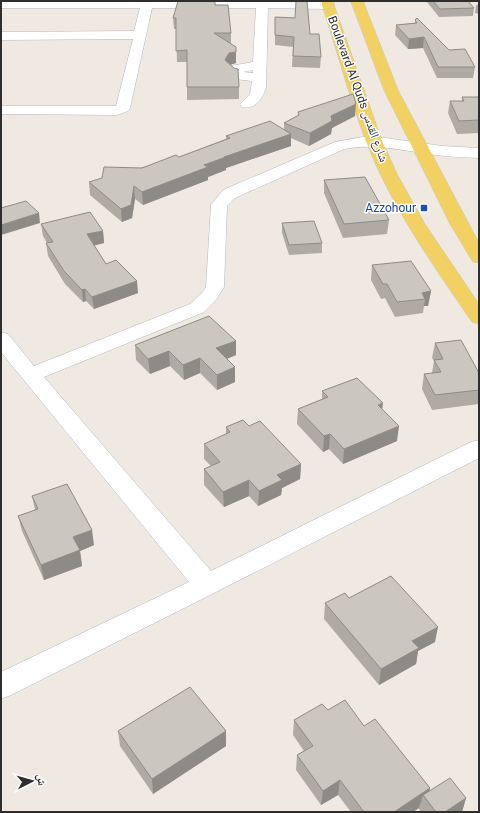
<svg xmlns="http://www.w3.org/2000/svg" width="480" height="813" viewBox="0 0 480 813" font-family="Roboto,'Noto Naskh Arabic',sans-serif">
  <rect width="100%" height="100%" fill="#efe9e1"/>
  <g fill="none" stroke-linecap="round" stroke-linejoin="round">
    <defs>
      <path id="minor" d="M1 1H328L332 2 334 5 332 8 328 9 268 8 266 88C262 99 255 110 242 107L240 104 250 94 252 81 235 79 227 72 230 66 253 62 256 8H152L130 108 128 111 117 115 1 114V106H116L133 39 1 40V32L134 31 140 8H1ZM253 70V73L243 72Z
        M363 137 385 138 442 146 479 148V158C465 157 450 157 436 155 405 151 375 143 344 149L235 198 227 206 224 287 216 300 204 312 44 377 211 571 471 442 479 440V458L216 592 11 695 1 699V672L189 582 1 352V332L8 334 34 366 190 304 201 294 206 287 211 205 223 190 335 142Z"/>
      <path id="major" d="M322 1H334V5L382 141 398 176 425 224 479 304V324L472 322C433 265 391 206 366 141 349 97 337 50 322 5Z
        M351 1H363L398 90 479 243V263L473 262 450 224 384 90Z"/>
    </defs>
    <use href="#minor" stroke="#b4b7c1" stroke-width="1"/>
    <use href="#major" stroke="#c9c9c9" stroke-width="1"/>
    <use href="#minor" fill="#fff" fill-rule="evenodd"/>
    <use href="#major" fill="#f2d163" fill-rule="evenodd"/>
  </g>
  <path fill="#afaba4" d="M428 1H468L474 8 473 16 439 17 427 2Z
    M479 4V14L475 13 476 5Z
    M215 5 231 33V44L236 52V63L230 65 239 87V99L187 100V62H177L176 29H174L173 18Z
    M275 17 310 34 321 57 320 68 292 67 293 47 275 45Z
    M415 20 449 50 475 67 473 78H437L423 48 408 49 395 35 396 25 415 23Z
    M462 97H479V133L457 134 448 113 450 101H462Z
    M298 112 355 116 332 128 331 134 309 146 291 138V146L226 168V170L208 177V180L143 205 135 199 132 218 122 222 90 195 89 182 179 157 226 139V136L284 130V123L298 116Z
    M324 180 389 220 387 234 343 238 324 193Z
    M282 223 322 243V253L289 255 282 233Z
    M41 224 103 231 104 243 94 245 106 264 138 293 94 309 86 301 83 302 65 284 48 256 46 243H47L43 236Z
    M372 265 431 291 428 306H424L423 313 395 317 385 298 381 299 371 280Z
    M236 341V355L227 359 235 382 217 390 200 373 184 380 170 366 150 374 136 360 135 345Z
    M435 343 479 373V404L432 410 422 389 424 374 432 373 434 361 432 358Z
    M322 391 382 409 397 441 343 464 329 449 323 452 297 424 298 409 322 399Z
    M249 426 301 464 300 479 282 488 281 495 258 506 249 496 224 507 204 485V469L211 466 204 459V444L226 434V427Z
    M32 496 94 545 80 551 82 566 44 580 22 531 18 516 35 510Z
    M349 598 435 642 418 651 416 664 379 685 324 619 325 603Z
    M328 710 364 726 430 788V790L466 798 462 812H421L419 809V808L413 812H351L338 795 321 805 296 770 297 755 304 751 293 735 294 720Z
    M118 731H226V746L153 794 120 746Z"/>
  <path fill="#8e8b86" d="M424 37 423 48 408 49 409 39Z
    M236 52V63L229 65 225 60 229 53Z
    M356 104 355 116 332 128 331 134 309 146 310 133 331 116Z
    M291 134V146L226 168V170L208 177V180L143 205 142 192 224 157Z
    M134 186 135 199 132 218 122 222 121 209Z
    M39 213 40 223 1 235V225Z
    M103 231 104 243 89 247 87 234Z
    M137 281 138 293 94 309 92 297Z
    M85 289 86 301 83 302 82 290Z
    M431 291 428 306H424L425 299 422 293Z
    M236 341V355L216 363V348Z
    M169 351 170 366 150 374 148 359Z
    M200 358V373L184 380 183 365Z
    M235 367V382L217 390V375Z
    M383 403 381 419 378 405Z
    M399 426 397 441 343 464 344 449Z
    M330 434 329 449 323 452 324 436Z
    M301 464 300 479 282 488 281 495 258 506 259 491 277 475Z
    M249 480V496L224 507 223 492Z
    M92 530 94 545 80 551 82 566 44 580 41 565 73 537Z
    M438 627 435 642 418 651 416 664 379 685 381 669 412 641Z
    M226 731V746L153 794 152 779Z
    M340 780 338 795 321 805 323 791Z
    M430 788 427 801 423 795 419 808 413 812H394Z
    M466 798 462 812H445Z"/>
  <path fill="#cbc7bf" stroke="#8e8b86" d="M178 1H215V5H228L231 33H214L236 47V52L229 53 225 60 234 68 238 69 239 87H187V50L176 51V18H173Z
    M296 1H307L310 34H319L321 57 293 56 294 37 275 35V17L295 18Z
    M433 1H468L474 8 440 9Z
    M417 18 449 50 465 49 475 67H438L424 37 409 39 396 25 417 23 415 20Z
    M353 94 356 104 331 116 332 121 310 133 284 123 299 115 298 112Z
    M462 97H479V120L459 121 450 101H464Z
    M270 121 291 134 224 157H226L204 165 208 167 142 192 134 186 131 205 121 209 89 182 102 178 104 167 142 168 176 155 179 157 230 138 226 136Z
    M365 177 389 220 344 224 324 180Z
    M26 201 39 213 1 225V208Z
    M90 212 103 231 87 234 106 264 116 260 137 281 92 297 85 289 82 290 64 271 46 243 53 242 41 224Z
    M314 221 322 243 289 245 282 223Z
    M411 261 431 291 422 293 425 299 397 302 387 284H383L372 265Z
    M209 316 236 341 216 348 235 367 217 375 200 358 183 365 169 351 148 359 135 345Z
    M461 340 479 373V390L435 395 424 374 441 372 434 360 443 359 435 343Z
    M357 378 383 403 378 405 399 426 344 449 330 434 324 436 298 409 328 397 322 391Z
    M243 420 249 426 260 421 301 464 277 475 282 480 259 491 249 480 223 492 204 469 220 462 204 444 230 432 226 427Z
    M67 484 92 530 73 537 80 550 41 565 18 516 38 509 32 496Z
    M391 576 438 627 412 641 419 648 381 669 325 603 345 593 349 598Z
    M190 687 226 731 152 779 118 731Z
    M345 700 364 726 375 719 430 788 394 812H364L340 780 323 791 297 755 313 746 294 720 322 704 328 710Z
    M450 778 466 798 445 812H436L423 795Z"/>
  <rect fill="#1a4fb4" stroke="#fff" stroke-width="1.5" x="420" y="204" width="8" height="8" rx="2"/>
  <g text-anchor="middle" stroke-width="3" stroke-linejoin="round" paint-order="stroke">
    <g font-size="12" fill="#2e2e2e" stroke="#fff">
      <text transform="translate(358 89) rotate(70)" y="4">Boulevard Al Quds شارع القدس</text>
    </g>
    <g font-size="12" fill="#164399" stroke="#fff" text-anchor="end">
      <text x="416" y="212">Azzohour</text>
    </g>
  </g>
  <rect width="480" height="813" fill="none" stroke="#2e2e2e" stroke-width="4"/>
  <g transform="translate(32 781) rotate(84)" stroke="#ffffff" stroke-width="3" paint-order="stroke">
  <path d="M0-3L7 15L0 10L-7 15Z" fill="#2e2e2e"/>
  <text y="-6" font-size="11" font-weight="bold" text-anchor="middle" fill="#2e2e2e">ش</text>
  </g>
</svg>
